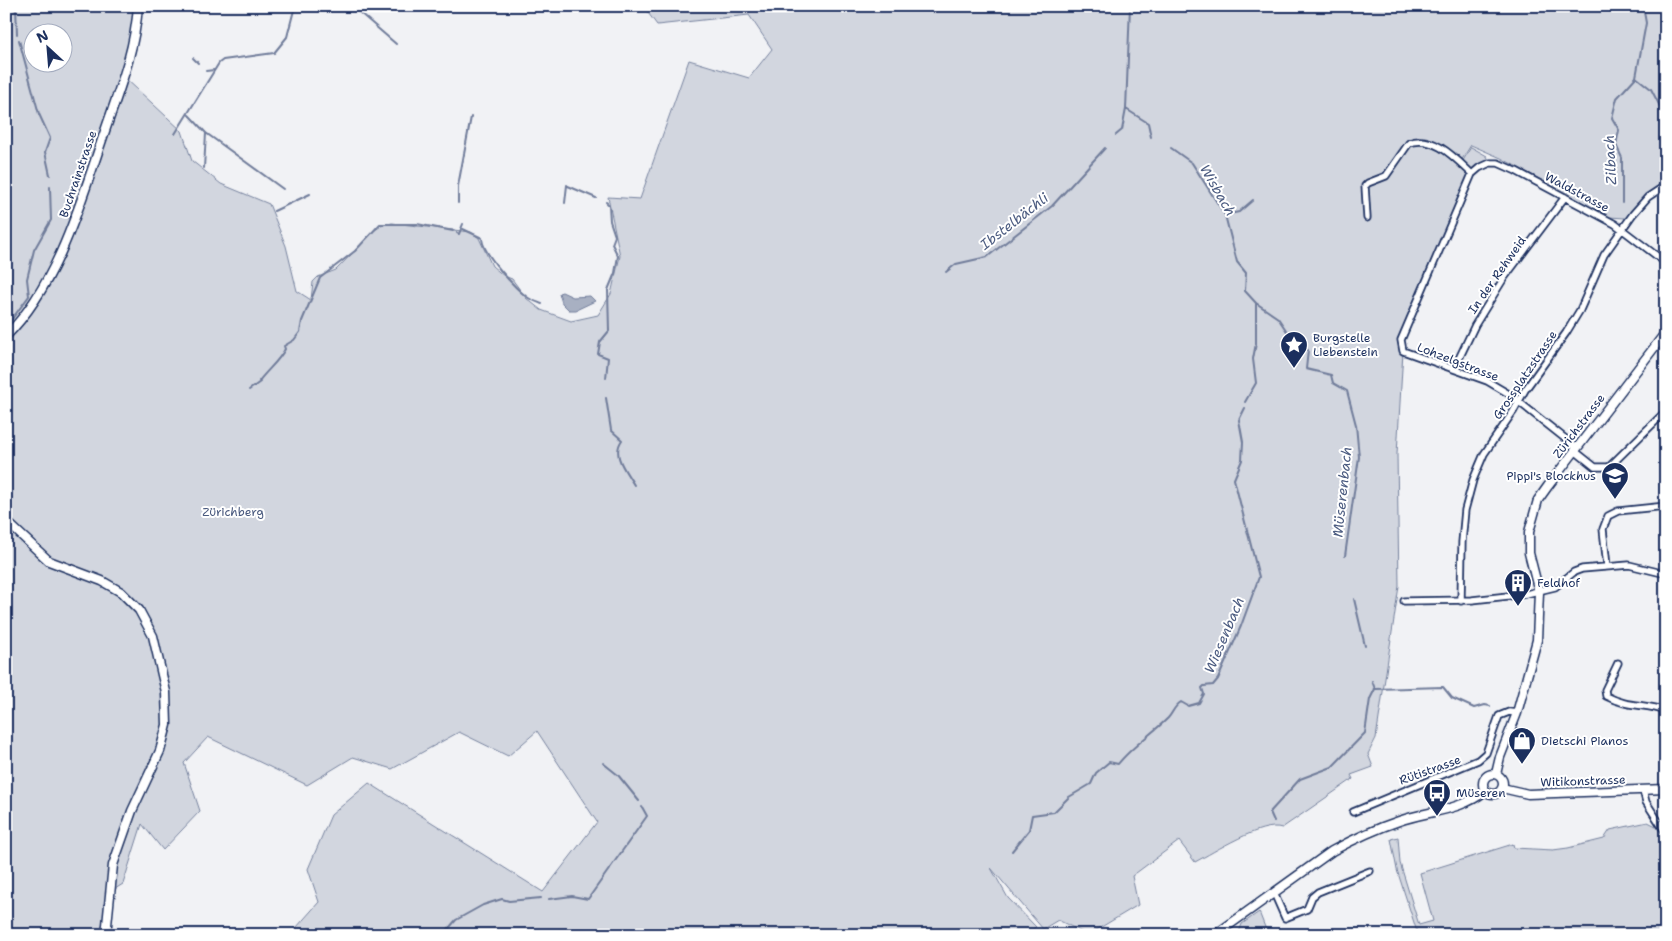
<svg xmlns="http://www.w3.org/2000/svg" width="1672" height="941" viewBox="0 0 1672 941" font-family="'Shantell Sans',sans-serif">
  <rect width="100%" height="100%" fill="#f1f2f5"/>
  <filter id="ink" filterUnits="userSpaceOnUse"><feTurbulence type="fractalNoise" baseFrequency=".02" numOctaves="2"/><feDisplacementMap in="SourceGraphic" scale="10" xChannelSelector="R" yChannelSelector="G"/><feConvolveMatrix kernelMatrix="1 2 1 2 8 2 1 2 1" color-interpolation-filters="sRGB"/></filter>
  <g filter="url(#ink)">
    <path fill="#d2d6df" stroke="#76829e" fill-rule="evenodd" d="M6 6H138L124 77 182 131 192 161 221 184 269 204 286 246 297 291 311 300 313 282 318 277 336 270 375 230 383 225 392 223 471 232 479 238 492 266 504 276 512 279 526 298 541 310 571 321 598 315 611 294 620 256 608 197 640 199 689 60 749 78 772 49 749 15 657 25 643 6H1666V179L1625 218 1609 217 1501 158 1471 145 1461 161C1415 119 1412 135 1381 180L1409 143 1431 142 1461 164 1471 147 1487 156 1490 163 1470 172 1401 340 1403 351 1397 454 1399 586 1376 738 1368 754 1373 767 1351 775 1353 779 1282 828C1262 821 1214 852 1195 862L1179 841 1132 876 1138 905 1088 935 1058 920 1043 929 991 868 1008 898 1036 927 1023 935H294L296 928 319 902 308 869 331 815 369 783 543 892 597 822 537 731 508 756 459 732 392 769 353 757 307 785 208 737 184 763 200 811 163 850 142 824 123 884 110 892 106 935H6ZM32 32H62V62H32Z
      M1648 822 1656 826 1666 839V935H1418L1397 870 1391 839 1398 837 1400 863 1419 925 1433 921 1420 873 1513 844 1514 848 1553 850 1568 848 1604 839 1610 830Z
      M1259 912 1268 935H1238L1242 924Z"/>
    <path fill="#a8b0c2" stroke="#707c9a" d="M562 292 573 297 590 296 595 301 576 310H569L562 303 559 293Z"/>
    <g fill="none" stroke-linecap="round" stroke-linejoin="round">
      <path stroke="#707c9a" stroke-width="2" d="M16 6 17 34
        M352 6 396 44
        M1130 6 1126 109 1148 123 1151 137
        M19 40 39 114 50 138 45 152 50 175
        M193 58 198 63
        M206 71 214 70
        M1636 77 1651 89 1666 118
        M189 115 206 133 283 189
        M175 134 219 63 223 60 274 53 287 37 295 6
        M1116 135 1122 130 1126 109
        M1171 148 1192 163 1225 215 1237 262 1246 273 1245 291 1256 303 1278 318 1294 342 1308 350 1306 369 1331 375 1333 383 1347 391 1356 425 1359 457 1345 556
        M204 168 206 133
        M568 186 596 198
        M606 202 609 205 610 221 615 236 612 244 618 256 615 273 608 290 609 331 600 342 598 354 608 358 606 378
        M458 203V186L471 117
        M565 203 567 185
        M1622 203V158L1616 145 1619 130 1612 118 1617 98 1636 77 1646 23 1643 6
        M274 211 310 194
        M1225 215 1239 212 1253 200
        M463 229 482 238C482 253 515 288 527 297 531 300 537 302 542 304
        M457 233 459 234 463 224
        M946 272 956 264 987 257 1052 206 1105 148
        M6 327 29 296 27 279 34 250 51 220 50 187
        M249 390 260 382 259 381C268 369 279 361 285 349L284 346 294 340 300 332 302 321 320 278 355 251 380 224H417L453 231
        M606 398 611 430 622 440C611 455 626 471 634 485
        M1245 402 1256 383 1253 359 1256 343V303
        M1354 599 1365 646
        M1376 689 1443 687 1452 698 1474 708 1485 705 1490 706
        M603 763 618 775 639 801
        M1274 821 1270 812 1300 779 1332 767 1365 733 1370 699 1375 689 1372 681
        M1012 851 1029 830 1032 815 1054 812 1069 797 1091 784 1096 773 1109 762 1118 764C1132 746 1152 734 1168 718 1173 713 1174 706 1181 702L1188 706 1199 703 1204 694 1202 688 1204 686 1213 685 1218 679 1241 626 1259 577 1234 479 1242 460 1243 442 1239 420 1245 408
        M549 899 572 896 588 899 647 816 642 807
        M443 935 456 920 483 905 502 899 509 901 541 898"/>
      <defs>
        <path id="street" d="M1367 218 1365 186 1368 183 1386 176 1409 143C1434 134 1456 159 1472 174
          M1454 369 1475 325 1504 278 1565 197
          M1577 448 1509 394 1487 381 1403 351 1401 340 1472 174 1479 168 1490 163H1498L1516 171 1615 224 1666 263
          M1575 451 1595 467H1609L1666 411
          M1607 566 1603 529 1608 516 1618 511 1666 506
          M1404 601 1472 600 1526 594 1555 587 1574 572 1582 569 1629 565 1666 574
          M1461 601 1462 542 1465 510 1473 480 1484 454 1513 412 1525 390 1566 333 1580 310 1604 255 1633 214 1648 197 1666 185
          M1618 663 1605 690 1606 696C1629 708 1644 703 1666 711
          M1643 790 1646 802 1666 833
          M1353 812 1478 760 1486 753 1499 716 1509 712 1517 713
          M1274 893 1285 918 1307 909 1312 897 1318 892 1370 871"/>
        <path id="secondary" d="M6 336C58 285 82 198 105 131 119 90 135 50 138 6
          M6 521 49 561 102 581 121 592 139 610 153 636 166 692 167 725 160 751 132 811 113 865 106 935
          M1483 784a10 10 0 1 1 20 0a10 10 0 1 1-20 0Z
          M1496 774 1500 757 1517 713 1537 640 1539 592 1529 553V532L1538 500 1548 486 1666 332
          M1502 788 1528 794 1666 789
          M1215 935 1332 851C1354 839 1375 829 1399 821 1427 811 1461 811 1485 791"/>
      </defs>
      <use href="#street" stroke="#1b2f5e" stroke-width="9"/>
      <use href="#secondary" stroke="#1b2f5e" stroke-width="11"/>
      <use href="#street" stroke="#fff" stroke-width="5.5"/>
      <use href="#secondary" stroke="#fff" stroke-width="8"/>
    </g>
  </g>
  <defs>
    <symbol id="sight-pin" viewBox="-11 -11 22 30"><path d="M0 17L-7.5 6A9.5 9.5 0 1 1 7.5 6Z" fill="#1b2f5e" stroke="#fff"/><path d="M0-6L1.8-2.2L6-1.7L2.9 1.2L3.7 5.4L0 3.3L-3.7 5.4L-2.9 1.2L-6-1.7L-1.8-2.2Z" fill="#fff"/></symbol>
    <symbol id="school-pin" viewBox="-11 -11 22 30"><path d="M0 17L-7.5 6A9.5 9.5 0 1 1 7.5 6Z" fill="#1b2f5e" stroke="#fff"/><path d="M0-5L7-2L0 1L-7-2ZM-4 1L0 2.5L4 1V4Q0 6-4 4Z" fill="#fff"/></symbol>
    <symbol id="building-pin" viewBox="-11 -11 22 30"><path d="M0 17L-7.5 6A9.5 9.5 0 1 1 7.5 6Z" fill="#1b2f5e" stroke="#fff"/><path d="M-4-6H4V6H1V3H-1V6H-4ZM-2.5-4.3h1.7v1.8h-1.7ZM.8-4.3h1.7v1.8H.8ZM-2.5-1h1.7V.8h-1.7ZM.8-1h1.7V.8H.8Z" fill="#fff"/></symbol>
    <symbol id="shop-pin" viewBox="-11 -11 22 30"><path d="M0 17L-7.5 6A9.5 9.5 0 1 1 7.5 6Z" fill="#1b2f5e" stroke="#fff"/><path d="M-5-2.5h2.3a2.7 3.5 0 0 1 5.4 0H5L5.5 6h-11ZM-1.5-2.5h3a1.5 2.3 0 0 0-3 0Z" fill="#fff"/></symbol>
    <symbol id="bus-pin" viewBox="-11 -11 22 30"><path d="M0 17L-7.5 6A9.5 9.5 0 1 1 7.5 6Z" fill="#1b2f5e" stroke="#fff"/><path d="M-5-6H5V4H4V6H2V4H-2V6H-4V4H-5ZM-3.5-4V0h7V-4ZM-3.5 1.2v1.5H-2V1.2ZM2 1.2v1.5H3.5V1.2Z" fill="#fff"/></symbol>
  </defs>
  <g fill-rule="evenodd">
    <use href="#sight-pin" x="1278" y="329" width="32" height="43"/>
    <use href="#school-pin" x="1599" y="460" width="32" height="43"/>
    <use href="#building-pin" x="1502" y="567" width="32" height="43"/>
    <use href="#shop-pin" x="1506" y="725" width="32" height="43"/>
    <use href="#bus-pin" x="1421" y="777" width="32" height="43"/>
  </g>
  <g text-anchor="middle" stroke-width="4" stroke-linejoin="round" paint-order="stroke">
    <g font-size="12" fill="#1b2f5e" stroke="#fff">
      <text transform="translate(78 174) rotate(-71)" y="4">Buchrainstrasse</text>
      <text transform="translate(1577 192) rotate(28)" y="4">Waldstrasse</text>
      <text transform="translate(1497 275) rotate(-55)" y="4">In der Rehweid</text>
      <text transform="translate(1458 362) rotate(21)" y="4">Lohzelgstrasse</text>
      <text transform="translate(1525 375) rotate(-56)" y="4">Grossplatzstrasse</text>
      <text transform="translate(1579 426) rotate(-53)" y="4">Zürichstrasse</text>
      <text transform="translate(1430 770) rotate(-20)" y="4">Rütistrasse</text>
      <text transform="translate(1583 781) rotate(-2)" y="4">Witikonstrasse</text>
    </g>
    <g font-size="12" fill="#1b2f5e" stroke="#fff" text-anchor="start">
      <text x="1313" y="342">Burgstelle<tspan x="1313" dy="14">Liebenstein</tspan></text>
      <text x="1596" y="480" text-anchor="end">Pippi's Blockhus</text>
      <text x="1537" y="587">Feldhof</text>
      <text x="1541" y="745">Dietschi Pianos</text>
      <text x="1456" y="797">Müseren</text>
    </g>
    <g font-size="12" fill="#49597e" stroke="#fff">
      <text x="233" y="516">Zürichberg</text>
    </g>
    <g font-size="14" font-style="italic" fill="#4c5c81" stroke="#fff">
      <text transform="translate(1610 160) rotate(-93)" y="5">Zilbach</text>
      <text transform="translate(1218 190) rotate(60)" y="5">Wisbach</text>
      <text transform="translate(1014 221) rotate(-38)" y="5">Ibstelbächli</text>
      <text transform="translate(1342 492) rotate(-84)" y="5">Müserenbach</text>
      <text transform="translate(1224 635) rotate(-67)" y="5">Wiesenbach</text>
    </g>
  </g>
  <rect width="1672" height="941" fill="none" stroke="#fff" stroke-width="25"/>
  <rect x="12" y="12" width="1647" height="916" fill="none" stroke="#1b2f5e" stroke-width="2" filter="url(#ink)"/>
  <g transform="translate(48 48) rotate(334)"><circle r="24" fill="#ffffff" stroke="#a4acbf"/>
  <path d="M0-4L9 19L0 12L-9 19Z" fill="#1b2f5e"/>
  <text y="-8" font-size="14" font-weight="bold" text-anchor="middle" fill="#1b2f5e">N</text>
  </g>
</svg>
